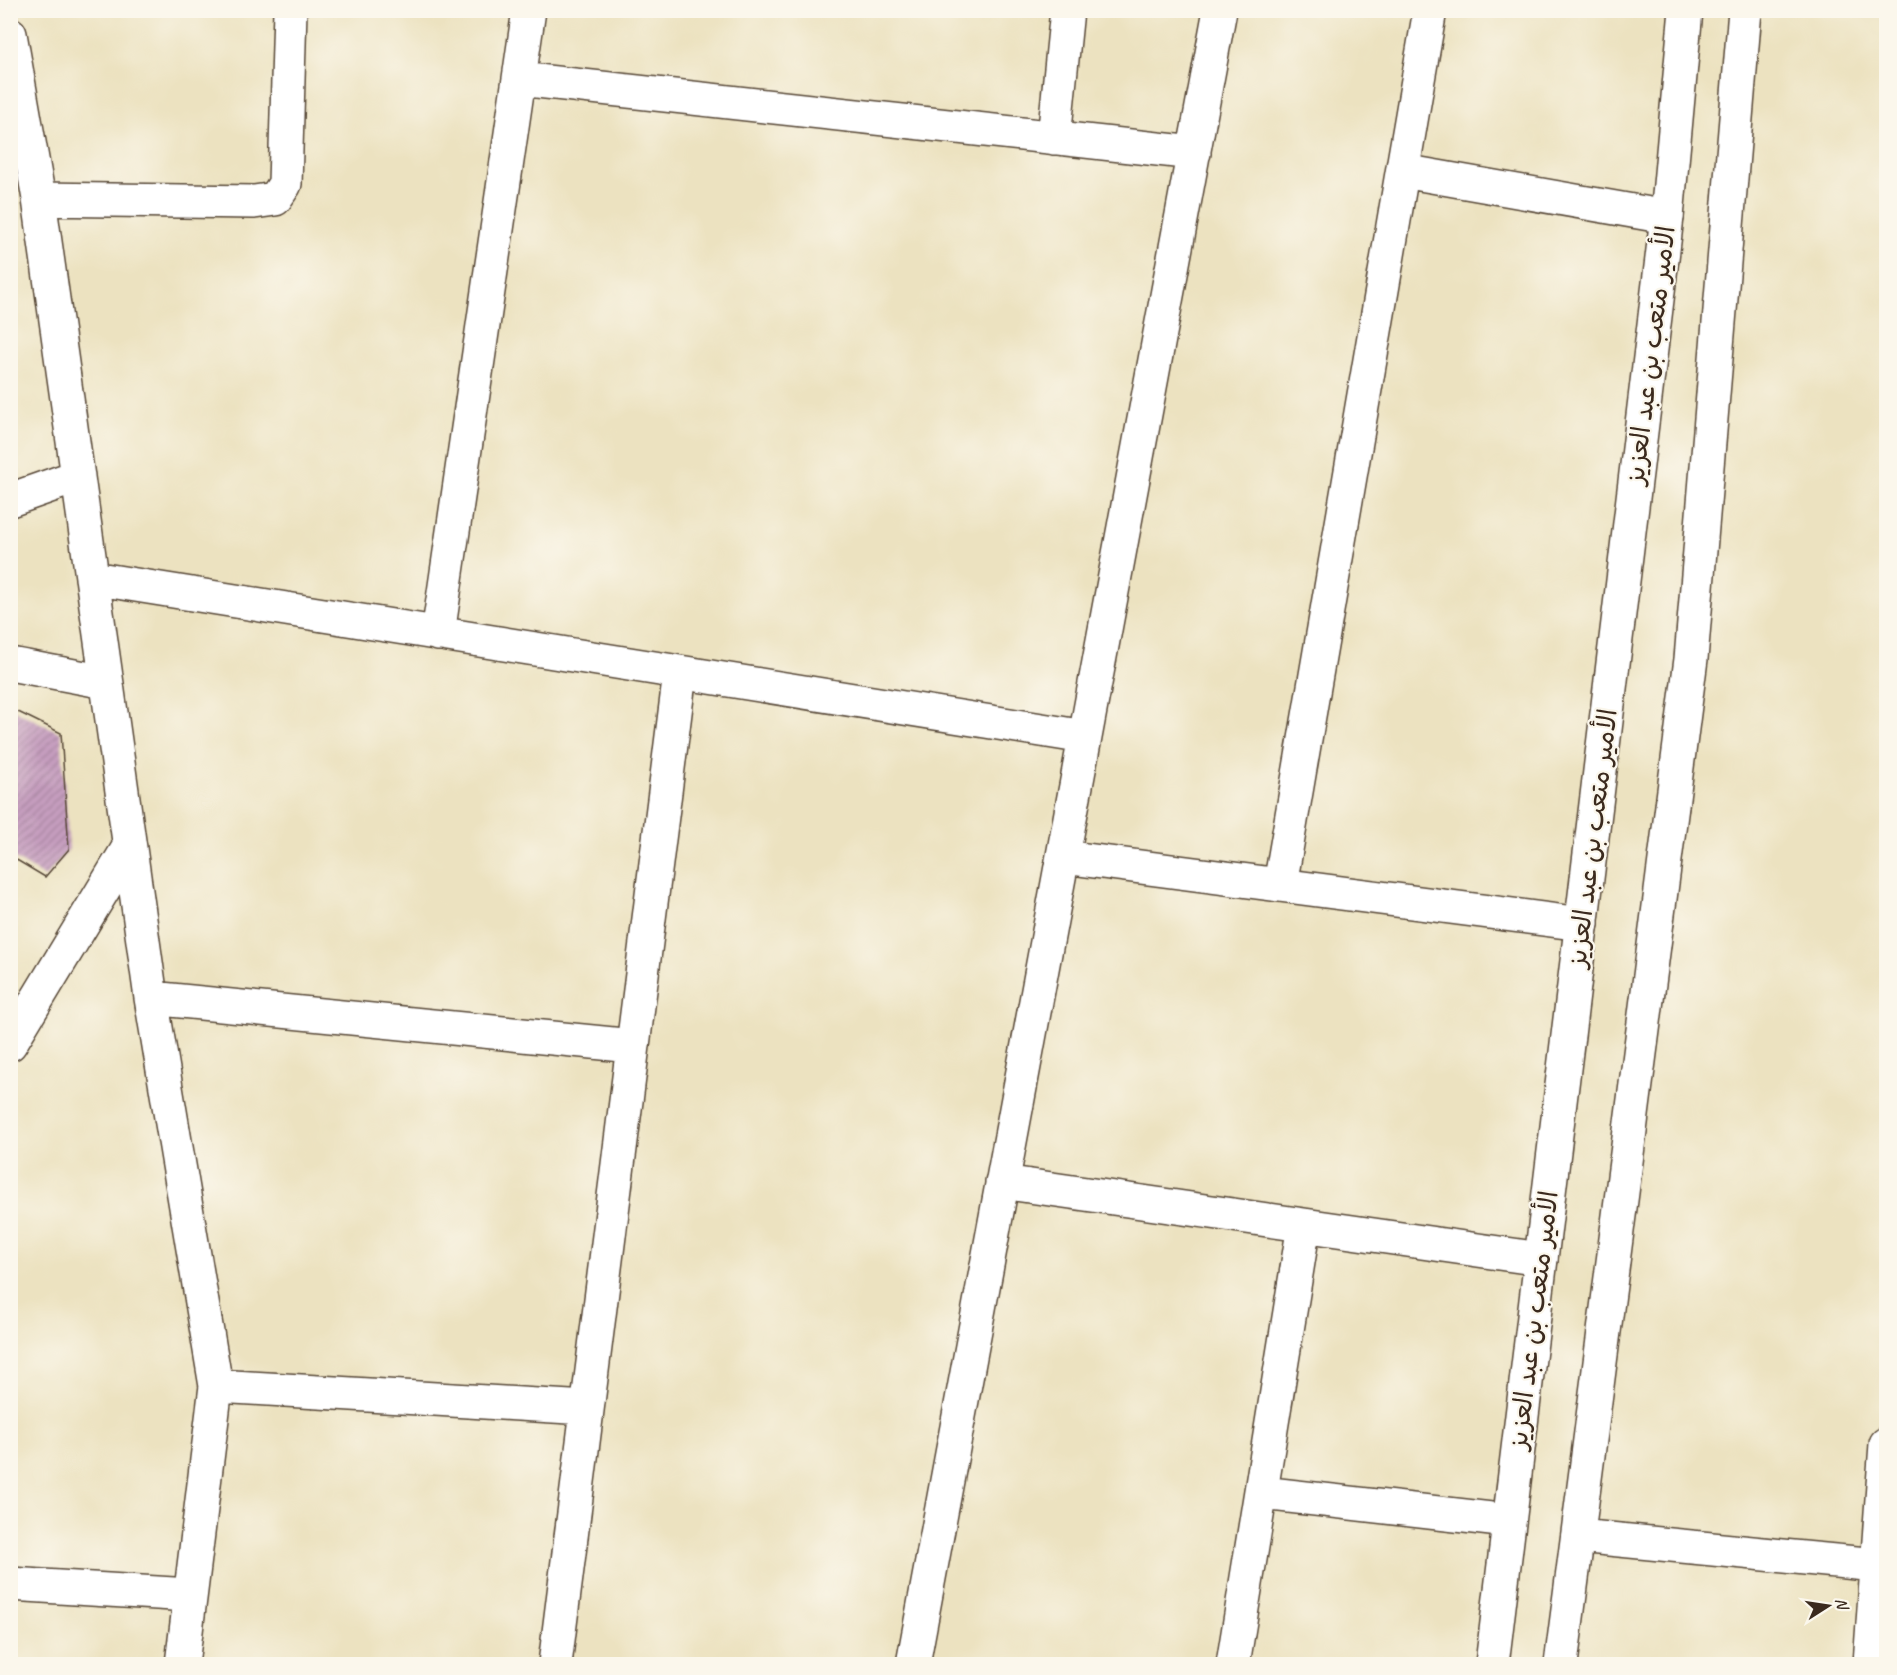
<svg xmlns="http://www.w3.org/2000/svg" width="1897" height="1675" viewBox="0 0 1897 1675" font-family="Caveat,'Playpen Sans Arabic',sans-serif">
  <defs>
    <pattern id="building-hatch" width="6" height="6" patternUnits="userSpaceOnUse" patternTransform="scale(1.5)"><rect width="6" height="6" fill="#c69ebf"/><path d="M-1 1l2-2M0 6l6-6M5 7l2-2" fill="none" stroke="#a2819b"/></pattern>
  </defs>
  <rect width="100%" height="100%" fill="#fbf7ec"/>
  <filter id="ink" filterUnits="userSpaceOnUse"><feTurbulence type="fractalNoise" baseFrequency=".0167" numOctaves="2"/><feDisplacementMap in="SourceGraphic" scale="12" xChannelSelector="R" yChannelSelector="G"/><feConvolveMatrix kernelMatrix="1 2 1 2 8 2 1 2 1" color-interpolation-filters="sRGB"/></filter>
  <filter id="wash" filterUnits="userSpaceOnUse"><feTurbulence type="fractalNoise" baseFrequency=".008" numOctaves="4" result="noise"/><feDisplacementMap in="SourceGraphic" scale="24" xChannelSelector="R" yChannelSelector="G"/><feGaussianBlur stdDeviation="1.35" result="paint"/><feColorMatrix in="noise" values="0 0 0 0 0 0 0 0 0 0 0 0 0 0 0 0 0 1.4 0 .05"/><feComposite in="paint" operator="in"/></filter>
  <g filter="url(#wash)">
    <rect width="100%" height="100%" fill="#ece2c0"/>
    <g id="blocks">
      <path fill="url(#building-hatch)" d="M10 708 61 733 69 849 45 877 10 856Z"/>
    </g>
  </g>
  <g filter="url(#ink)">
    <use href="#blocks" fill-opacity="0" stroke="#564636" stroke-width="1.5"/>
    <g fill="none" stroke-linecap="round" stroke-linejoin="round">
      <defs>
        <path id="street" d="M10 34 39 199 151 998 216 1386 182 1664
          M519 79 1194 153
          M1054 138 1067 10
          M1403 171 1667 217
          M39 199 254 202 275 199 285 184 290 10
          M10 500 78 476
          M92 578 1085 737
          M438 634 529 10
          M10 664 106 682
          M1063 857 1582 924
          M1280 885 1430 10
          M151 998 633 1046
          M10 1044 129 847
          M1002 1182 1541 1259
          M216 1386 587 1408
          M1261 1493 1509 1521
          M1578 1536 1877 1565
          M10 1584 190 1595
          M555 1664 680 673
          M913 1664 1220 10
          M1233 1664 1304 1225
          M1870 1664 1886 1444"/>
        <path id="secondary" d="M1492 1664 1667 217 1686 10
          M1561 1664 1691 659 1745 10"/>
      </defs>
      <use href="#street" stroke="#564636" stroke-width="36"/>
      <use href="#secondary" stroke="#564636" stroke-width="36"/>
      <use href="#street" stroke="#fff" stroke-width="33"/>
      <use href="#secondary" stroke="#fff" stroke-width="33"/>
    </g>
  </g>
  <g text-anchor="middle" stroke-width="4.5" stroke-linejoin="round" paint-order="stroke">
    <g font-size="26" fill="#3b2a1e" stroke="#fbf7ec">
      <text transform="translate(1650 355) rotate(-83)" y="9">الأمير متعب بن عبد العزيز</text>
      <text transform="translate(1592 838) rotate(-83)" y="9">الأمير متعب بن عبد العزيز</text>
      <text transform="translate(1533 1320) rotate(-83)" y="9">الأمير متعب بن عبد العزيز</text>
    </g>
  </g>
  <rect width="1897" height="1675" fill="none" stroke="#fbf7ec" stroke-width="36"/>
  <g transform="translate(1828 1606) rotate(78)" stroke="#fbf7ec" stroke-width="4.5" paint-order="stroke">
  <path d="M0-4.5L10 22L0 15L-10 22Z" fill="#3b2a1e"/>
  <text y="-9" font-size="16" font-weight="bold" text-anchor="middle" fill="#3b2a1e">N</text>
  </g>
</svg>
